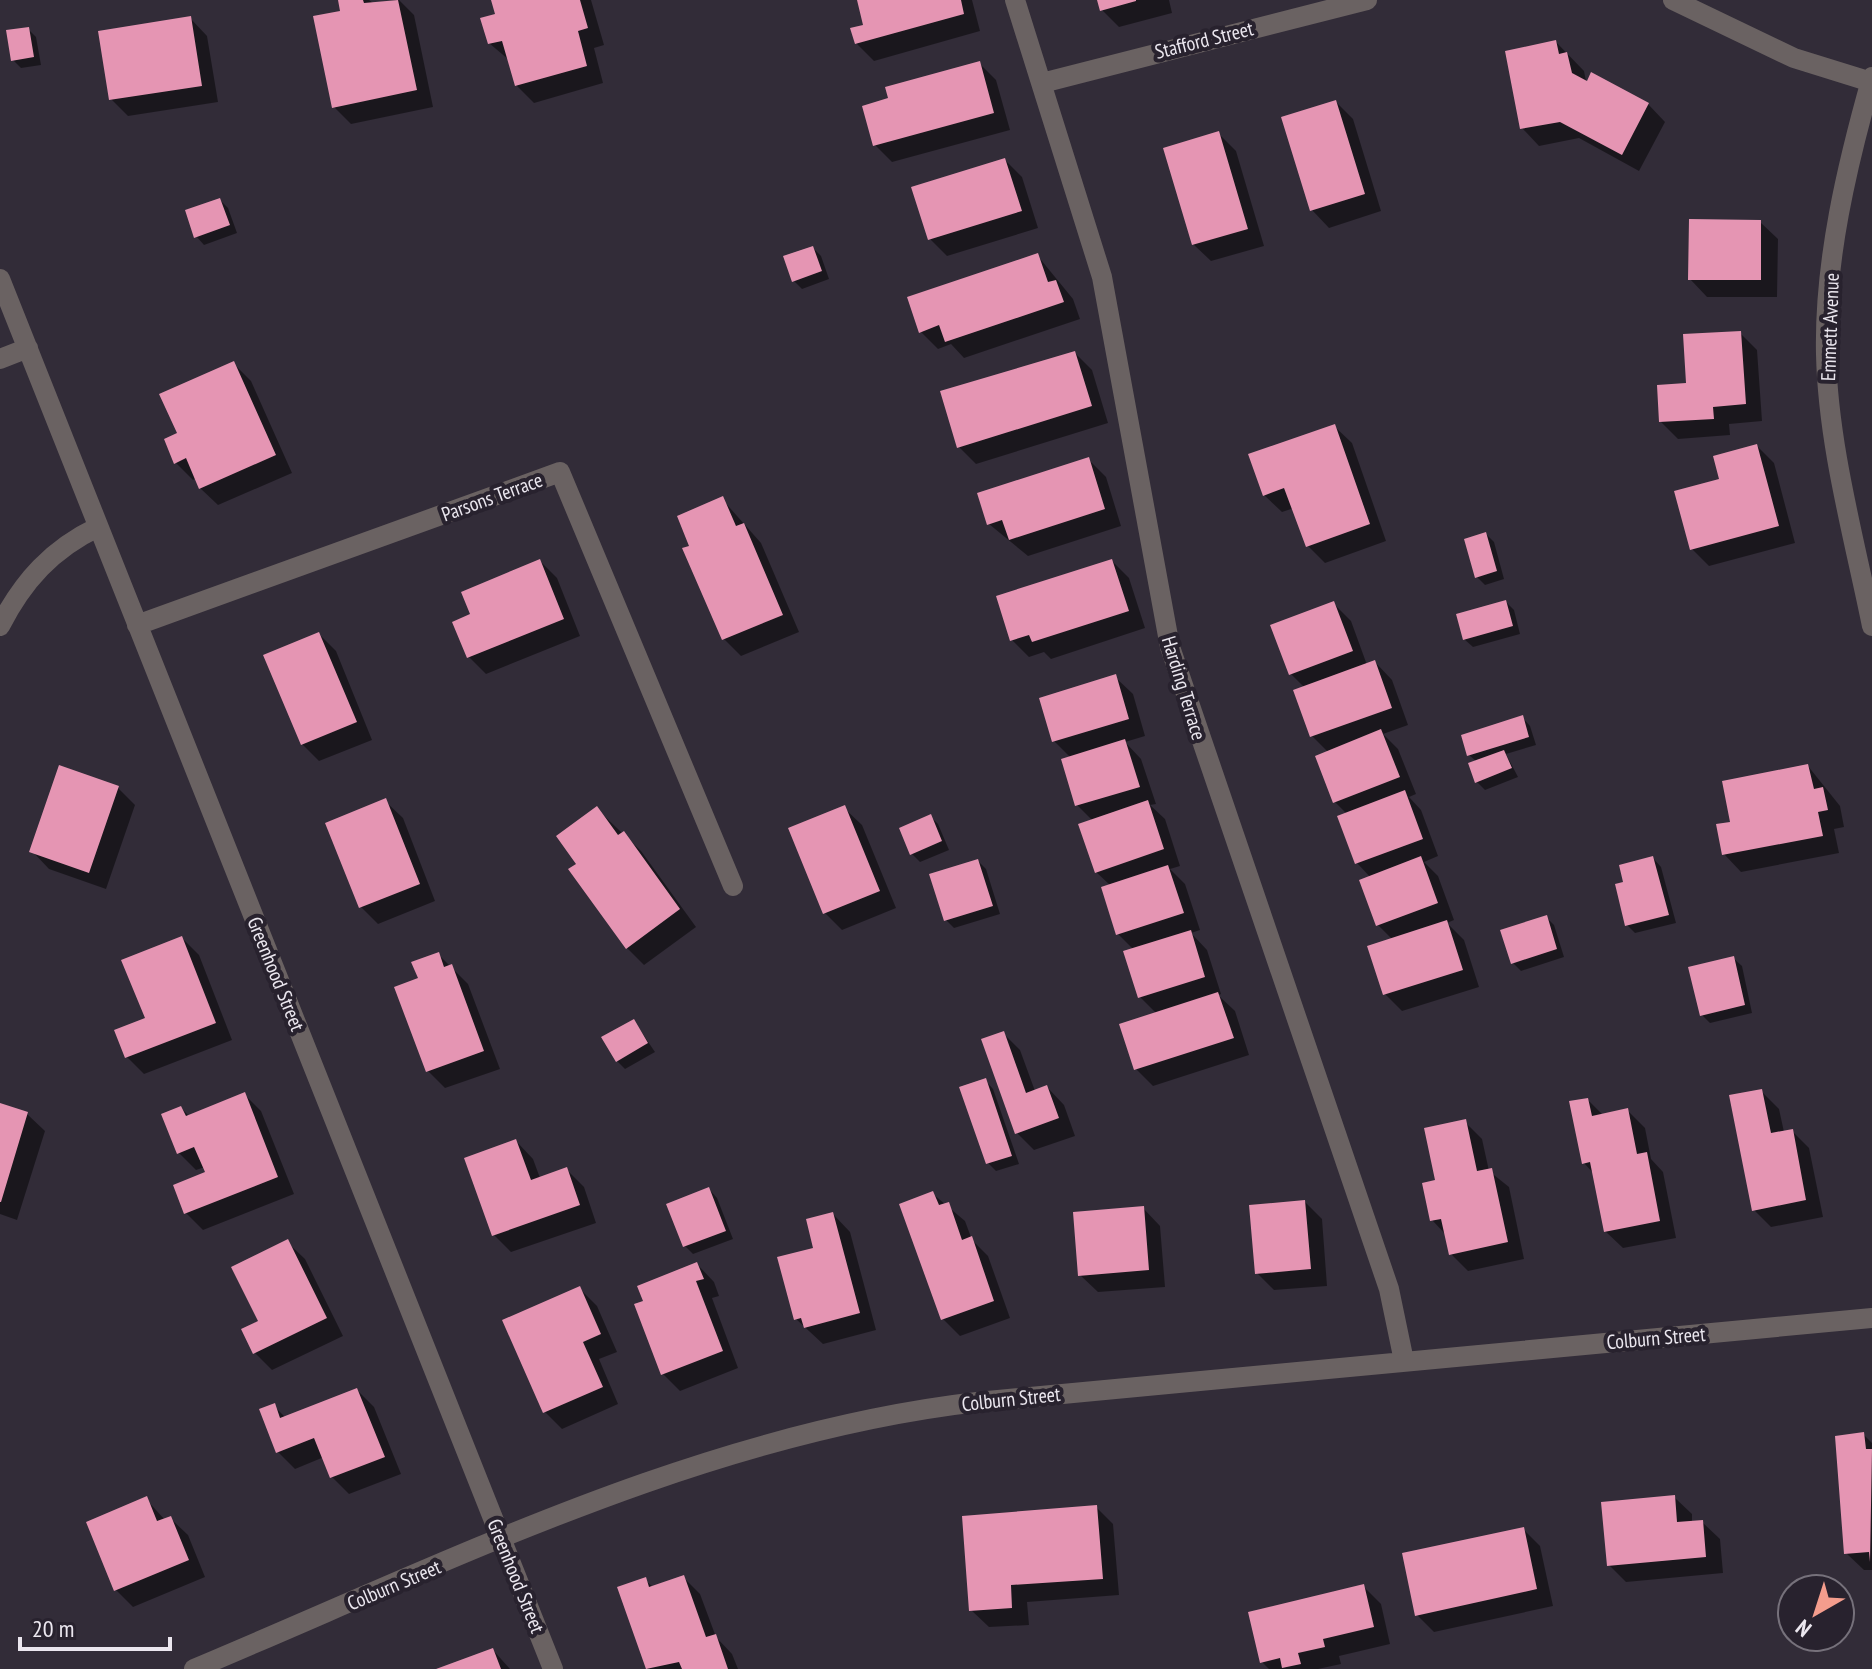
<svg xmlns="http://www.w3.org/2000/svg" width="1872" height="1669" viewBox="0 0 1872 1669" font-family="'PT Sans Narrow',sans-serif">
  <rect width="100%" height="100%" fill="#322c38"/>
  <path fill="#0007" d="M340 0H369L373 3 399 0 414 15 433 107 351 124 334 107 343 12Z
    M493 0H591L604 45 594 48 603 83 534 103 516 85 509 60 489 43 497 15Z
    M859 0H972L980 31 874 61 856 43 866 26Z
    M1100 0H1169L1172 13 1119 27 1102 10Z
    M190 18 207 36 218 102 128 116 111 99Z
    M28 29 36 37 41 65 21 68 13 60Z
    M1556 42 1584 71 1587 86 1648 104 1665 122 1639 171 1579 138 1539 146 1522 128Z
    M979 63 996 80 1010 130 892 162 875 145 891 100Z
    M1336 102 1353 119 1381 211 1329 228 1312 210Z
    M1219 134 1236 151 1264 246 1211 261 1193 244Z
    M1005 160 1022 177 1038 228 947 256 930 239Z
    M220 200 228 208 237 233 204 245 196 236Z
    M1760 222 1778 239 1777 297H1707L1690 279Z
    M813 248 821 256 829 279 802 289 794 281Z
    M1037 255 1073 299 1080 319 964 358 951 344 938 349 921 332Z
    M1740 333 1757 350 1762 421 1729 424 1730 435 1678 439 1661 422 1688 385Z
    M1075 353 1092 370 1108 423 976 464 959 447Z
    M234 364 251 381 292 473 218 505 200 488 196 478 193 480 176 463 180 434Z
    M1334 426 1352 443 1386 541 1325 563 1308 546 1294 508 1282 512 1264 495Z
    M1757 446 1774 463 1795 543 1709 566 1692 549 1722 481Z
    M1089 460 1106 477 1121 526 1028 556 989 524Z
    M722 499 761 543 799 632 741 656 724 639 692 547Z
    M1486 534 1494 542 1504 579 1485 585 1477 577Z
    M540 561 557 578 580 636 486 674 469 657 472 615Z
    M1112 561 1129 578 1145 628 1051 659 1044 652 1029 657 1012 640Z
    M1506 602 1514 610 1520 634 1473 647 1464 639Z
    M1334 604 1351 621 1367 665 1375 662 1392 680 1408 725 1383 734 1398 749 1416 794 1409 797 1421 810 1438 856 1424 862 1438 876 1454 920 1447 923 1464 940 1479 987 1402 1011 1385 994 1393 940 1378 925 1371 878 1357 863 1347 814 1335 802 1328 752 1312 736 1305 688 1291 674Z
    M319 634 336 651 372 740 319 761 302 744Z
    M1115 677 1133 694 1145 736 1125 742 1141 759 1156 804 1150 805 1165 819 1180 866 1170 869 1185 884 1200 930 1191 933 1207 950 1221 994 1218 995 1235 1011 1249 1055 1153 1086 1136 1069 1157 1014 1140 997 1134 950 1118 934 1111 886 1096 872 1093 821 1077 805 1071 758 1054 741Z
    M1522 717 1530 726 1536 745 1506 754 1518 777 1485 790 1477 782V762L1469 755Z
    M1808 766 1840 806 1844 827 1834 829 1839 853 1741 872 1724 854 1732 823Z
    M118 788 135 805 106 889 49 869 32 851Z
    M385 801 403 818 435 901 378 924 361 907Z
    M844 808 862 825 896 908 842 930 825 913Z
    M597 809 641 851 696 927 644 965 627 948 578 865Z
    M930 816 938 824 949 850 920 862 912 854 901 829Z
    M1653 858 1661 867 1676 923 1635 933 1627 925 1626 884Z
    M978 861 986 869 1000 914 954 928 946 920Z
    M1546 917 1554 925 1564 957 1521 971 1513 963Z
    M182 938 199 955 232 1040 144 1074 127 1057 147 1020Z
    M438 954 468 984 500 1069 445 1088 428 1071 397 988 420 979Z
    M1733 958 1742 966 1752 1013 1710 1023 1702 1015Z
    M634 1021 655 1052 625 1069 617 1061Z
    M1003 1033 1020 1050 1035 1091 1047 1087 1064 1105 1075 1136 1034 1150 1017 1133Z
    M985 1080 993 1089 1019 1164 996 1171 988 1163Z
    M1762 1092 1779 1109 1784 1132 1792 1131 1809 1148 1823 1217 1771 1227 1754 1210Z
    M244 1094 261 1111 294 1194 203 1230 186 1213 207 1173 205 1167 196 1170 179 1153 181 1108 189 1116Z
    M1588 1100 1603 1115 1628 1111 1645 1128 1651 1159 1663 1172 1676 1238 1623 1248 1605 1231 1594 1174 1584 1163Z
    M0 1106 27 1114 45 1131 17 1220 0 1214Z
    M1465 1122 1482 1139 1489 1171 1509 1187 1524 1259 1468 1271 1451 1254 1447 1236 1432 1220 1438 1182Z
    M516 1141 533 1159 540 1178 566 1169 584 1187 596 1223 511 1252 494 1235Z
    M709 1189 717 1198 733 1239 693 1254 685 1246Z
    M933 1194 965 1221 972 1240 988 1256 1010 1318 960 1336 943 1319Z
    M1305 1202 1322 1219 1327 1286 1274 1290 1257 1273Z
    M1143 1208 1160 1226 1165 1287 1098 1292 1080 1275Z
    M833 1214 850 1232 876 1330 823 1344 796 1319 816 1249Z
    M287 1242 305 1259 343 1336 272 1370 255 1353 261 1322Z
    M697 1264 714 1282 719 1296 712 1298 738 1368 680 1391 663 1374 646 1302Z
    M579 1288 597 1306 617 1352 599 1359 618 1404 562 1429 545 1412Z
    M357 1390 374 1407 401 1474 349 1494 332 1477 324 1457 295 1469 278 1452 274 1406 286 1418Z
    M1863 1434 1872 1443V1570H1864L1846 1553Z
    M1674 1497 1692 1514V1523L1702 1522 1720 1539 1723 1573 1626 1582 1609 1565Z
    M146 1499 165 1520 170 1518 188 1535 205 1577 133 1607 116 1590Z
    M1096 1507 1113 1524 1119 1595 1027 1602 1029 1625 989 1627 971 1610Z
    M1523 1529 1540 1546 1553 1606 1434 1632 1417 1615Z
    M683 1577 700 1594 716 1637 732 1654 738 1669H648L620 1589 645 1580 654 1588Z
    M1363 1586 1381 1604 1390 1644 1339 1656 1341 1664 1318 1669H1269L1262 1662Z
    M493 1650 510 1669H441Z"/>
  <path fill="#e595b3" d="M338 0H363L364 3 398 0 417 90 332 108 313 16 340 11Z
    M491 0H580L588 28 578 31 587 66 515 86 502 41 488 44 480 18 495 14Z
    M857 0H961L964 14 855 44 850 28 863 25Z
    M1097 0H1136V1L1100 11Z
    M191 16 202 86 109 100 98 31Z
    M29 27 34 57 11 61 6 30Z
    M1556 40 1559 54 1567 52 1572 73 1587 81 1591 72 1649 103 1622 155 1560 122 1520 129 1505 51Z
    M980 61 994 113 873 146 862 106 888 98 885 87Z
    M1336 100 1365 194 1310 211 1281 117Z
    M1219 131 1248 229 1192 245 1163 148Z
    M1005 158 1022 211 928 240 911 187Z
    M220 198 230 225 194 238 185 210Z
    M1689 219 1761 220V280H1688Z
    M813 246 822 271 792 282 783 256Z
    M1038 253 1048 282 1056 280 1064 302 945 342 939 325 919 333 907 297Z
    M1741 331 1746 404 1713 407 1714 419 1659 422 1657 385 1686 383 1683 334Z
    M1075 351 1092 406 957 448 940 391Z
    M234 361 276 455 199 489 186 458 174 464 164 439 177 433 159 394Z
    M1335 424 1370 524 1306 547 1284 488 1263 496 1248 454Z
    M1757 444 1779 526 1690 550 1674 491 1719 479 1713 456Z
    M1089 457 1105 509 1009 540 1002 520 987 525 977 493Z
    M723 496 736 526 744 523 783 615 722 640 682 548 689 546 677 516Z
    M1486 532 1497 571 1475 578 1464 539Z
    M540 559 564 619 467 658 452 622 470 614 461 592Z
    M1112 559 1129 611 1032 642 1029 635 1010 641 996 596Z
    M1506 600 1513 626 1463 640 1456 614Z
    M1334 601 1353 651 1289 675 1270 625Z
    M319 632 357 722 301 745 263 655Z
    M1375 660 1392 708 1310 737 1293 690Z
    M1116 674 1129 719 1052 742 1039 698Z
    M1523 715 1529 737 1467 756 1461 735Z
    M1381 729 1400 777 1333 803 1315 756Z
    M1125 739 1140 787 1075 806 1061 759Z
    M1504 750 1512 768 1475 783 1468 763Z
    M1808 764 1814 789 1823 787 1828 810 1818 812 1823 836 1722 855 1716 824 1730 822 1722 781Z
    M59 765 119 786 89 873 29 852Z
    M1405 790 1423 839 1355 864 1337 816Z
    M386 798 420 884 359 908 325 823Z
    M1148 800 1164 849 1095 873 1078 824Z
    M845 805 880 891 823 914 788 828Z
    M597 806 618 835 624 831 680 909 626 949 568 869 576 864 556 836Z
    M931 814 942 841 910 855 899 828Z
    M1421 856 1438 903 1376 926 1359 880Z
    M1653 856 1669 915 1625 926 1615 884 1623 882 1619 865Z
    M978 859 993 906 944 921 929 874Z
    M1168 865 1184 913 1116 935 1101 887Z
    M1547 915 1557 949 1511 964 1500 930Z
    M1447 920 1463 970 1383 995 1367 946Z
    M1191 930 1205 977 1138 998 1123 951Z
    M182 936 216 1023 125 1058 114 1030 145 1018 121 960Z
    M439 952 444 967 452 964 484 1051 426 1072 394 987 418 978 411 962Z
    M1734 956 1745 1005 1700 1016 1688 967Z
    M1218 992 1234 1038 1134 1070 1119 1024Z
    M634 1019 648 1043 616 1062 601 1037Z
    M1004 1031 1026 1093 1047 1085 1059 1118 1015 1134 981 1039Z
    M986 1078 1012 1156 986 1164 959 1087Z
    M1762 1089 1771 1133 1793 1129 1806 1200 1752 1211 1729 1095Z
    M245 1092 278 1177 184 1214 173 1185 205 1172 194 1147 177 1154 161 1114 181 1106 186 1116Z
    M1588 1098 1592 1116 1628 1108 1637 1154 1647 1152 1660 1221 1604 1232 1590 1162 1582 1164 1569 1101Z
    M0 1103 28 1112 1 1202H0Z
    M1466 1119 1477 1171 1492 1168 1508 1242 1449 1255 1441 1219 1430 1221 1422 1183 1435 1180 1424 1128Z
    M516 1139 531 1180 567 1167 580 1205 492 1236 464 1158Z
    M709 1187 726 1231 683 1247 666 1204Z
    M933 1191 939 1205 949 1202 962 1240 972 1236 994 1301 941 1320 899 1204Z
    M1305 1200 1311 1269 1255 1274 1249 1205Z
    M1144 1206 1149 1270 1078 1276 1073 1212Z
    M833 1212 860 1313 804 1328 801 1318 794 1320 777 1257 813 1248 806 1219Z
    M288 1239 327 1318 253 1354 241 1329 258 1321 231 1267Z
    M697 1262 704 1279 696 1281 723 1351 661 1375 634 1304 643 1301 637 1286Z
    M580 1286 601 1334 583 1342 603 1387 543 1413 502 1320Z
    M357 1388 385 1457 330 1478 314 1438 276 1453 259 1409 275 1403 280 1418Z
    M1864 1432 1866 1449H1872L1870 1562 1869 1552 1844 1554 1835 1436Z
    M1675 1495 1677 1522 1703 1520 1706 1557 1607 1566 1601 1502Z
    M147 1496 157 1521 171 1516 189 1560 114 1591 86 1522Z
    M1097 1505 1103 1579 1011 1585 1012 1608 969 1611 962 1516Z
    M1524 1527 1537 1589 1415 1616 1402 1553Z
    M684 1575 706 1637 716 1634 728 1669H682L679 1662 646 1669 617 1587 646 1577 649 1587Z
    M1364 1584 1374 1627 1323 1639 1325 1647 1298 1653 1301 1664 1282 1668 1280 1658 1260 1663 1248 1612Z
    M493 1648 501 1669H436Z"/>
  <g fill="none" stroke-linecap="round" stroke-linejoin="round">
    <path stroke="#6a6262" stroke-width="20" d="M1015 0 1102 277 1170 647 1389 1289 1404 1361
      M1673 0 1794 58 1871 82
      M1872 77C1847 165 1824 262 1826 354 1828 445 1854 537 1872 626
      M1042 83 1367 0
      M0 279 553 1669
      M0 359 28 348
      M137 625 560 472 733 886
      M0 626C23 581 52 549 98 527
      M194 1669C447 1563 702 1434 977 1402L1872 1318"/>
  </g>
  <g text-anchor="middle" stroke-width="8" stroke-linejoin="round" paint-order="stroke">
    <g font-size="20" fill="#ebe7ef" stroke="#28222e">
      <text transform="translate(1204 40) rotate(-14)" y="7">Stafford Street</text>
      <text transform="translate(1830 327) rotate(-88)" y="7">Emmett Avenue</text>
      <text transform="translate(492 497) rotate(-20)" y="7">Parsons Terrace</text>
      <text transform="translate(1184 688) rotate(73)" y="7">Harding Terrace</text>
      <text transform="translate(276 974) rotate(68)" y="7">Greenhood Street</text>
      <text transform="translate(1656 1338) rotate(-5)" y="7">Colburn Street</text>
      <text transform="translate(1011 1399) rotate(-6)" y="7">Colburn Street</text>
      <text transform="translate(516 1576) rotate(68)" y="7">Greenhood Street</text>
      <text transform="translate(394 1585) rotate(-23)" y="7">Colburn Street</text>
    </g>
  </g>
  <g transform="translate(1816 1613) rotate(219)"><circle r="38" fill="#28222e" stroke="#76717b" stroke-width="2"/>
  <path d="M0-6L14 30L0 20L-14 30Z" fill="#f49d8d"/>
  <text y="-12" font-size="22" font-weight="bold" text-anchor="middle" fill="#ebe7ef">N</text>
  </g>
  <path d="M20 1637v12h150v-12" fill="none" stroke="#ebe7ef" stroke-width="4"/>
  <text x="32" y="1637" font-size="24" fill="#ebe7ef" stroke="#28222e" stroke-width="6" paint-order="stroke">20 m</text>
</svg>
